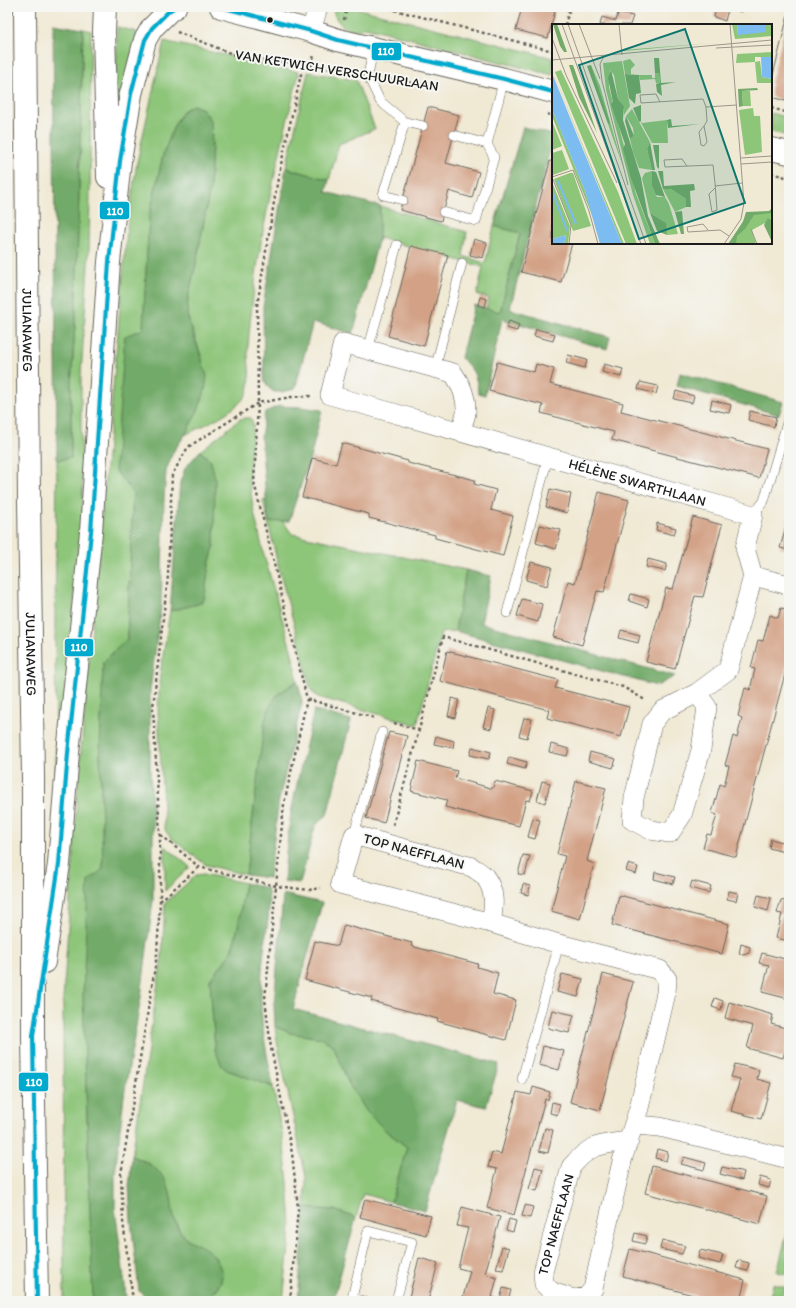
<svg xmlns="http://www.w3.org/2000/svg" width="796" height="1308" viewBox="0 0 796 1308" font-family="Itim,sans-serif">
  <rect width="100%" height="100%" fill="#f6f6f2"/>
  <filter id="ink" filterUnits="userSpaceOnUse"><feTurbulence type="fractalNoise" baseFrequency=".025" numOctaves="2"/><feDisplacementMap in="SourceGraphic" scale="8" xChannelSelector="R" yChannelSelector="G"/><feConvolveMatrix kernelMatrix="1 2 1 2 8 2 1 2 1" color-interpolation-filters="sRGB"/></filter>
  <filter id="wash" filterUnits="userSpaceOnUse"><feTurbulence type="fractalNoise" baseFrequency=".012" numOctaves="4" result="noise"/><feDisplacementMap in="SourceGraphic" scale="16" xChannelSelector="R" yChannelSelector="G"/><feGaussianBlur stdDeviation="0.9" result="paint"/><feColorMatrix in="noise" values="0 0 0 0 0 0 0 0 0 0 0 0 0 0 0 0 0 1.4 0 .05"/><feComposite in="paint" operator="in"/></filter>
  <g filter="url(#wash)">
    <rect width="100%" height="100%" fill="#f0e9d4"/>
    <path fill="#8dc579" stroke="#54704a" d="M333 7H351L553 58V75L508 64 366 27C362 28 357 31 353 30 342 29 333 18 333 7Z
      M117 27 137 32 116 135Z
      M83 29 91 31 90 191 89 252 81 375V428L83 508 56 787 55 624 57 460 71 458V385L76 310Z
      M164 41 299 72C281 147 262 221 253 297 251 314 249 331 248 348 247 362 253 380 247 393 240 410 202 426 185 435L199 408 202 358 187 315 188 298 196 264 210 188 212 144 203 109 193 105 183 111 174 126 163 155 149 217 143 329 115 470 133 493 127 639 103 662 100 751 103 869 83 995 93 1301H64L63 1000 77 797 127 229 137 162Z
      M308 72 356 80 375 129 339 144 329 180 286 168Z
      M771 113 789 118V136L771 132Z
      M380 206 467 232 463 256 485 263 494 226 520 233 500 312 486 309 489 298 477 295 483 267 379 238Z
      M246 418H251L253 424 249 477 253 508 264 555 292 653 297 681 277 695 260 757 246 875 206 865 172 839 166 832 164 825 158 710 160 675 170 611 198 604 214 547 211 461 200 451 240 419Z
      M263 500 277 502 283 521 292 534 466 570 455 631 441 633 417 725 318 697 312 692 309 683 300 646 280 574Z
      M165 846 190 867 165 891Z
      M204 874 245 883C241 904 239 934 230 953 225 963 216 970 210 980L215 1050 222 1066 227 1070 273 1087 283 1138 288 1182 291 1227 283 1301H205L218 1288 222 1277 210 1252 189 1241 179 1229 172 1213 170 1192 149 1163 132 1156 162 956 165 903 196 875Z
      M275 1026 290 1033 321 1038 333 1045 349 1084 367 1112 386 1131 407 1147 391 1202 363 1194 356 1218 334 1210 305 1208 306 1177 277 1042Z
      M789 1226V1272L788 1274 777 1272Z
      M773 1284 785 1287 780 1301H769Z"/>
    <path fill="#72aa69" stroke="#476342" d="M53 24 83 29 76 310 71 385V458L57 460Z
      M193 105 203 109 211 121 212 144 210 188 196 264 188 298 187 315 207 376 205 391 199 408 185 435 173 452 166 471 164 499 161 607 150 691V770L153 823V900L141 997 124 1096 115 1174V1208L125 1286 126 1301H93L83 995 88 881 103 869 100 751 103 662 127 639 133 493 115 470 125 336 143 329 149 217 163 155 174 126 183 111Z
      M523 127 553 135V138L510 309 610 337 607 349 502 319 485 395 478 393C477 376 474 370 461 358L474 305 500 312 520 233 494 226Z
      M286 168 329 180 326 192 380 206 379 238 353 334 313 322 295 389 282 392H274L269 388 264 380 263 307Z
      M680 373 783 402 779 415 677 386Z
      M279 406 300 407 322 410 311 455 289 521 268 522 261 438 265 412Z
      M200 451 211 461 215 478 214 547 209 565 204 600 198 604 170 611 180 482 185 468Z
      M466 570 491 576 481 623 675 676 657 686 455 631Z
      M297 681 301 695 302 703 279 800 269 878 246 875 260 757 265 720 271 704 277 695Z
      M314 710 351 720 327 815 315 826 300 883 284 881C285 861 287 840 290 820 296 783 306 747 314 710Z
      M245 883 267 888C272 908 266 930 264 950 262 966 261 983 261 999 261 1029 268 1058 273 1087L227 1070 222 1066 215 1050 210 980C216 970 225 963 230 953 239 934 241 904 245 883Z
      M283 894 322 903 293 1009 499 1064 486 1107 457 1100 425 1211 391 1202 407 1147 386 1131 367 1112 349 1084 333 1045 321 1038 290 1033 275 1026 274 1005Z
      M132 1156C151 1164 165 1172 170 1193 173 1205 172 1217 178 1229 187 1244 199 1242 210 1252 216 1257 222 1268 222 1276 221 1287 211 1293 205 1301H149L139 1291 131 1221 129 1186Z
      M305 1208 334 1210 356 1218 333 1301H298Z"/>
    <g id="blocks">
      <path fill="#d3a286" d="M522 7H556L548 38 516 30Z
        M716 7 728 9 725 21 714 17Z
        M725 7H743L741 12Z
        M618 13 633 16 630 25H600L602 17 616 21Z
        M788 15H789V102L771 97V83Z
        M428 107 459 115 446 163 479 172 472 198 449 191 441 221 400 210Z
        M550 161H553V243H572L561 282 521 272Z
        M474 239 487 243 483 258 470 255Z
        M411 246 448 255 424 346 388 336Z
        M480 297 487 299 485 307 478 305Z
        M509 321 519 325 517 331 506 328Z
        M536 329 555 334 553 341 534 336Z
        M568 355 587 360 585 368 566 363Z
        M497 362 534 372 536 364 554 369 550 384 623 403 621 411 767 449 759 478 612 440 614 432 541 413 543 405 489 391Z
        M604 364 623 369 621 377 602 372Z
        M640 382 658 386 656 394 638 389Z
        M676 391 694 396 692 403 674 399Z
        M712 400 731 405 729 413 710 409Z
        M750 411 776 417 774 427 748 420Z
        M342 443 408 461V463L475 480 474 484 496 490 491 510 513 516 503 556 435 538V535L369 518V514L302 497 312 458 336 464Z
        M550 489 571 494 567 513 546 507Z
        M599 492 629 500 604 592 597 591 582 645 553 637 568 581 575 583Z
        M789 516V550L780 548Z
        M693 517 722 525 703 597 695 596 675 669 646 662 666 588 673 589Z
        M657 523 676 528 674 535 656 530Z
        M540 525 561 530 556 549 536 543Z
        M648 559 667 564 665 571 646 567Z
        M531 562 552 567 547 586 526 580Z
        M631 594 649 599 647 607 629 601Z
        M522 599 542 604 538 622 517 616Z
        M781 608 789 610V659L736 857 703 848 707 834 711 835 717 815 712 813 720 784 724 786 729 766 725 765 733 736 737 738 742 718 738 716 745 688 750 690 755 669 751 668 758 640 763 641 770 615 778 618Z
        M621 630 640 635 638 643 619 638Z
        M447 651 558 680 555 688 629 707 621 737 547 718 549 710 440 681Z
        M452 698 459 700 455 718 448 716Z
        M488 708 495 710 491 729 483 727Z
        M524 718 532 719 527 738 519 736Z
        M389 732 407 736 384 823 366 818Z
        M436 736 454 741 453 748 434 744Z
        M551 744 569 749 567 756 549 752Z
        M472 747 491 752 489 759 470 755Z
        M590 752 616 759 613 768 588 761Z
        M509 757 527 762 525 769 507 764Z
        M418 761 457 771 455 778 490 788H493L495 781 533 791 530 801 526 800 519 826 445 807 447 800 411 791Z
        M542 781 550 783 545 803 537 800Z
        M576 781 606 788 587 861 594 864 580 919 551 911 565 856 557 854Z
        M533 818 540 820 535 839 528 837Z
        M771 839 786 843 784 852 769 848Z
        M523 855 530 856 525 875 518 874Z
        M628 864 638 867 636 874 626 871Z
        M655 872 675 877 673 884 654 879Z
        M692 881 711 886 709 893 690 888Z
        M523 884 530 886 528 895 521 893Z
        M729 891 738 893 736 901 727 899Z
        M619 895 729 924 722 954 612 925Z
        M758 895 771 898 768 911 755 907Z
        M781 900 789 902V941L776 938 782 914 777 913Z
        M344 925 412 943 411 946 478 964 477 967 498 973 493 994 516 1000 506 1040 437 1021 438 1019 371 1001 372 998 305 980 315 941 338 946Z
        M741 944 750 947 749 953 743 955 739 954Z
        M762 953 789 960 786 970H789V999L762 992 769 965 759 963Z
        M562 974 583 979 578 997 557 992Z
        M603 974 633 982 600 1110 570 1102Z
        M715 998 723 1001 721 1010 712 1007Z
        M729 1002 773 1015 771 1024 789 1029V1036L783 1058 747 1048 753 1026 725 1018Z
        M552 1010 574 1015 569 1033 548 1028Z
        M543 1046 564 1051 559 1070 539 1065Z
        M735 1064 759 1070 757 1079 771 1083 761 1119 731 1111 740 1079 731 1077Z
        M533 1087 550 1092 548 1100 545 1099 514 1215 487 1208 497 1169 488 1167 492 1152 501 1154 517 1092 531 1095Z
        M552 1102 560 1104 557 1115 550 1113Z
        M545 1128 553 1130 548 1153 539 1151Z
        M657 1149 668 1152 666 1161 655 1158Z
        M684 1157 706 1163 704 1170 681 1164Z
        M652 1166 767 1196 760 1224 645 1193Z
        M535 1167 543 1169 537 1191 529 1189Z
        M722 1167 744 1172 742 1180 720 1174Z
        M760 1177 771 1180 769 1188 758 1185Z
        M365 1199 431 1216 426 1235 360 1217Z
        M525 1205 533 1207 530 1218 522 1216Z
        M462 1207 500 1217 485 1274 497 1278 492 1297 500 1300 503 1288 511 1290 508 1301H462L470 1271 458 1268 468 1228 457 1226Z
        M509 1219 516 1221 513 1232 506 1230Z
        M635 1233 647 1236 645 1244 633 1241Z
        M662 1240 685 1246 682 1254 660 1249Z
        M502 1246 509 1248 503 1270 496 1269Z
        M630 1249 745 1280 740 1301H715L623 1276Z
        M700 1250 723 1255 720 1264 698 1258Z
        M419 1258 438 1263 428 1301H408Z
        M738 1260 749 1263 747 1271 736 1268Z"/>
    </g>
  </g>
  <g filter="url(#ink)">
    <use href="#blocks" fill-opacity="0" stroke="#66645c" stroke-width="1"/>
    <g fill="none" stroke-linecap="round" stroke-linejoin="round">
      <defs>
        <path id="lane" d="M373 49 368 76 380 101 405 122 423 126
          M454 135 487 144 504 79
          M403 200 383 195 405 122
          M443 212 476 221 494 157 487 144
          M368 350 397 245
          M435 369 462 263
          M753 515 764 501 789 416
          M507 613 548 457
          M354 835 382 732
          M522 1079 559 944
          M364 1301 352 1298 368 1231 412 1242 396 1301"/>
        <g id="street">
          <path d="M311 31 318 7"/>
          <path id="s1" d="M460 431C462 426 465 419 466 413 467 398 461 384 453 373L343 343 330 395 753 515 745 548 753 576 728 670 697 693 707 707 701 750 682 815 670 833 651 830 632 820 634 798 652 724 662 711 697 693"/>
          <path d="M753 576 789 585"/>
          <path id="s2" d="M491 923C494 907 496 891 485 877 482 873 476 870 472 867L354 835 340 884 491 923 559 944 660 970 667 979 666 993 639 1108 623 1157 593 1289 586 1297 574 1299 552 1292 544 1284 543 1272 571 1167C591 1143 600 1145 629 1141"/>
          <path d="M635 1125 660 1127 789 1159"/>
        </g>
        <path id="secondary" d="M221 7 311 31 338 40 504 79 553 92
          M771 149 789 153"/>
        <g id="highway">
          <path id="s3" d="M25 7 29 499 33 777V1036L37 1301"/>
          <path d="M105 7 104 32 108 177"/>
          <path d="M44 962 59 864 68 753 91 532 109 262 120 161 131 94 145 40 152 28 169 11 175 7"/>
        </g>
      </defs>
      <use href="#lane" stroke="#66645c" stroke-width="10"/>
      <use href="#street" stroke="#66645c" stroke-width="20"/>
      <use href="#secondary" stroke="#66645c" stroke-width="24"/>
      <use href="#highway" stroke="#66645c" stroke-width="24"/>
      <path stroke="#66645c" stroke-width="2.5" stroke-dasharray="3 3" stroke-linecap="butt" d="M383 7 553 51
        M344 20 347 7
        M565 25 570 7
        M177 32 230 53 250 59 299 63 354 73
        M312 65 314 54
        M385 79 429 85
        M771 108 789 113
        M547 114 553 116
        M771 173 789 178
        M307 699 375 718
        M394 723 419 730 443 637 623 687 645 700
        M393 825 419 730
        M161 835 199 867 276 886 309 890 321 888
        M160 901 199 867
        M133 1301 123 1221 121 1174 157 955 160 901V835L153 707 168 576 172 475 188 447 258 403 291 397 311 396
        M290 1301 298 1208 292 1153 271 1048 265 999 284 804 307 699 254 482 258 403 257 306 278 178 302 70"/>
      <use href="#lane" stroke="#fff" stroke-width="9"/>
      <use href="#street" stroke="#fff" stroke-width="19"/>
      <use href="#secondary" stroke="#fff" stroke-width="22"/>
      <use href="#highway" stroke="#fff" stroke-width="22"/>
      <defs>
        <path id="bus-1" d="M221 7 311 31 338 40 504 79 553 92
          M37 1301 33 1036 59 864 68 753 91 532 109 262 120 161 131 94 145 40 152 28 169 11 175 7"/>
      </defs>
      <use href="#bus-1" stroke="#f6f6f2" stroke-width="7"/>
      <use href="#bus-1" stroke="#00a9ce" stroke-width="4"/>
    </g>
  </g>
  <circle fill="#1c1c1c" stroke="#f6f6f2" stroke-width="1.5" cx="270" cy="20" r="3.5"/>
  <g text-anchor="middle" stroke-width="4" stroke-linejoin="round" paint-order="stroke">
    <g font-size="14" fill="#1c1c1c" stroke="#f6f6f2">
      <text transform="translate(337 70) rotate(9)" y="5">VAN KETWICH VERSCHUURLAAN</text>
      <text dy="5" stroke="none"><textPath href="#s3" startOffset="323">JULIANAWEG</textPath></text>
      <text dy="5" stroke="none"><textPath href="#s1" startOffset="549">HÉLÈNE SWARTHLAAN</textPath></text>
      <text dy="5" stroke="none"><textPath href="#s3" startOffset="647">JULIANAWEG</textPath></text>
      <text transform="translate(414 851) rotate(15)" y="5">TOP NAEFFLAAN</text>
      <text dy="5" stroke="none"><textPath href="#s2" startOffset="1018">TOP NAEFFLAAN</textPath></text>
    </g>
  </g>
  <g transform="translate(552 24)">
    <rect width="220" height="220" fill="#f0e9d4"/>
    <path d="M180 0H185L186 11 214 0H220V12L183 15ZM160 19 72 27 71 26ZM220 28V33H203V38L208 37 210 53 220 55V59H205L203 38 184 39 185 30ZM78 35 83 41 79 45V50H73L71 37ZM70 37 78 82 72 91V82L66 75 62 51 58 46 57 63 84 170 103 220H98L81 171 54 66 51 39ZM39 41 48 62 71 143 56 100 57 99ZM0 46 31 122 72 220H70ZM9 46 66 168 85 220H74L3 48ZM107 48 108 60 104 59 103 55 88 56 87 51H100V54H103V49ZM190 67H198L199 82H191ZM201 84 202 92H208L210 128 193 131 187 86ZM0 85 33 167 44 201 0 92ZM80 85 98 118 95 125 100 146 87 144 81 128 78 115 82 112 81 104 74 92ZM87 95 90 99 115 96 116 119H100ZM0 97 10 122 0 126ZM10 126 17 145 1 151 0 129ZM100 147V162L105 173H113L117 180 126 210 115 211 112 198 98 189 90 154 93 149ZM18 149H21L39 202 21 207 2 155ZM0 158 18 202 16 220H12L14 211 0 215ZM111 165H119L134 175V183L123 188ZM220 188V212L213 199 200 206 204 220H177L196 189Z" fill="#8dc579"/>
    <path d="M1 0H5L15 28H12L8 22ZM102 34H107L109 59 124 58 109 61 110 72 105 68 104 60 108 59 107 49H103ZM17 41H21L45 109 27 73ZM39 41 58 99 56 100 35 42ZM59 46 66 75 72 82 71 96 89 154 96 192 108 220H103L79 154 71 125 73 120 59 80 61 78 56 54ZM73 50 87 51 89 69 84 70 83 80 77 74ZM205 64 206 66 190 67 191 82 187 83 186 65ZM89 81V97L87 98 81 84ZM74 92 82 112 78 115 73 97ZM119 95 120 102 148 100 116 104 115 96ZM98 118 103 146H100L95 125ZM101 121H107V145L105 143ZM100 147 104 148 113 173 104 171 100 162ZM106 147H111L112 162 142 160 143 166 138 167 139 183H134V175L119 165H111ZM220 184V189L202 191 193 205 185 212 184 220H176L191 198 194 188 217 187ZM130 187 132 210H129L123 188ZM98 189 114 199 115 211 105 207ZM216 194 220 197V218L212 201Z" fill="#72aa69"/>
    <path d="M185 0H214V8L186 11ZM209 33H220V55L210 53ZM0 49 25 111 70 220H48L33 167 0 85ZM14 211 12 220H0V215Z" fill="#7dbcf1"/>
    <path fill="none" stroke="#7dbcf1" stroke-width="2" d="M6 157 24 200M1 169 15 207"/>
    <path fill="none" stroke="#9b978a" stroke-width="1" d="M10 0 89 220M16 0 94 220M27 0 48 55M34 0H60M67 0 70 31M0 14 14 51 65 159M164 24 220 21M52 32 48 40 50 57 76 161M0 36 220 16M108 78 104 70 88 71 89 79 151 75 154 83 155 97 152 102 155 118 152 122 149 121 147 108 152 102M154 83 185 81M189 134 220 132M189 140 220 138M135 142 130 135 112 136 113 143 161 141 163 159 165 186 160 188 157 170 163 164M0 153 21 146 37 187 46 220M0 153 19 201 17 220M163 162 190 159M199 205 205 220M156 206 151 200 135 203 136 208 168 206 177 212M172 220 189 195 192 179 178 0"/>
    <path fill="#0f766e" fill-opacity="0.15" stroke="#0f766e" stroke-width="2" d="M133 5 193 179 87 215 27 41Z"/>
    <rect width="220" height="220" fill="none" stroke="#1c1c1c" stroke-width="2"/>
  </g>
  <g stroke="#f6f6f2" stroke-width="1.5">
    <rect x="371" y="42" width="31" height="19" rx="4" fill="#00a9ce"/>
    <rect x="99" y="201" width="31" height="19" rx="4" fill="#00a9ce"/>
    <rect x="64" y="638" width="30" height="19" rx="4" fill="#00a9ce"/>
    <rect x="18" y="1072" width="31" height="20" rx="4" fill="#00a9ce"/>
  </g>
  <g font-size="11" text-anchor="middle" font-weight="bold" fill="#fff">
    <text x="386" y="55">110</text>
    <text x="115" y="215">110</text>
    <text x="79" y="651">110</text>
    <text x="34" y="1086">110</text>
  </g>
  <rect width="796" height="1308" fill="none" stroke="#f6f6f2" stroke-width="24"/>
</svg>
